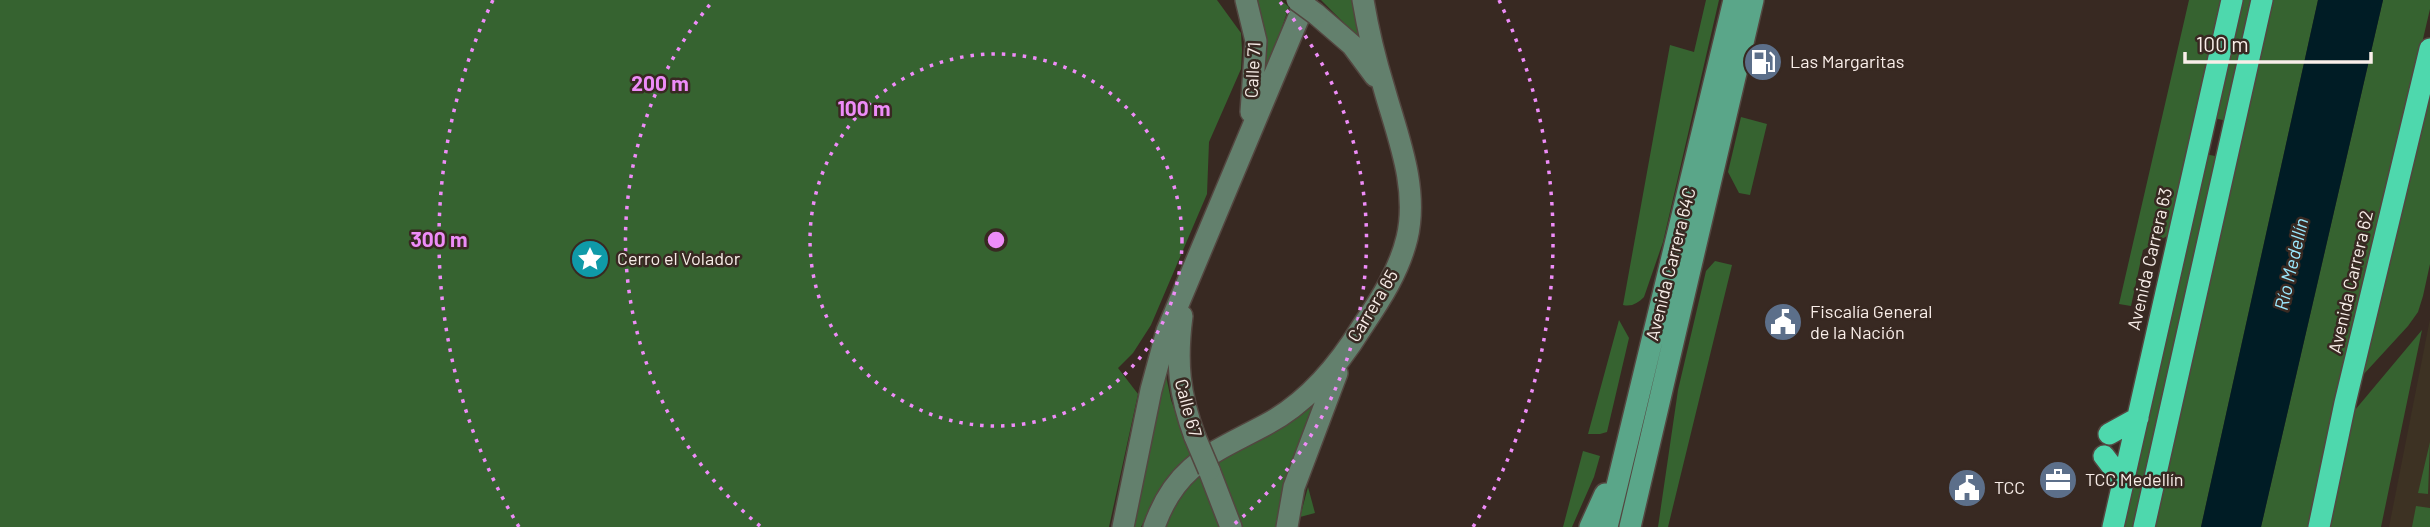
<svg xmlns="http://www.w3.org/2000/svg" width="2430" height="527" viewBox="0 0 2430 527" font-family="Barlow,sans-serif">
  <rect width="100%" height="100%" fill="#382922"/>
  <path fill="#3d3223" d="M2430 319V527H2389Z"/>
  <path fill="#366330" d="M0 0H1217L1241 33 1242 50 1241 69 1209 142 1207 194 1151 325 1133 353 1118 368 1138 394 1109 527H0Z
    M1252 0H1281L1289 7 1265 76 1261 74Z
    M1321 0H1355L1364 43Z
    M1706 0H1719L1663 242 1644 297C1638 303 1632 307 1623 305L1670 45 1694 52Z
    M2189 0H2225L2174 232 2143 250 2131 306 2119 304Z
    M2240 0H2254L2227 121 2214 118Z
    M2268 0H2318L2201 527H2152Z
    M2383 0H2430V9L2309 527H2261Z
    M2430 85V264L2423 296 2418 312 2408 326 2363 375Z
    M1741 117 1767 124 1750 195 1739 193 1728 172Z
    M2205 154 2220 157 2138 527H2123Z
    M1715 261 1732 265 1668 527H1658L1678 390 1706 271Z
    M1619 320 1629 338 1607 432 1600 434H1588Z
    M2422 330 2381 527H2328L2355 410Z
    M1164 366 1171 400 1191 455 1163 485 1141 527H1134Z
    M1314 405C1298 445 1282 484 1279 527H1243L1216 458 1293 419Z
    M2430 442 2428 494 2418 493Z
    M1583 451 1600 456 1594 477 1572 527H1563Z
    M1199 470 1221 527H1161L1163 521Z
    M1308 487 1315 513 1300 517Z
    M2416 506 2430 508V527H2412Z"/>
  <path fill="#001c25" d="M2318 0H2383L2261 527H2201Z"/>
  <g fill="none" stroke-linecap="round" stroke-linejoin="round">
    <defs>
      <path id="secondary" d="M1246 0 1256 41 1251 112
        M1316 14 1352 45 1375 76
        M1182 316C1176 362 1179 394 1195 437
        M1209 470 1231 527
        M1123 527 1151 390 1167 331 1306 0
        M1154 527C1176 464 1213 453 1267 424 1308 402 1338 366 1362 327 1381 299 1399 271 1407 238 1419 187 1397 135 1384 88 1375 59 1368 30 1363 0
        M1287 527 1294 487 1337 373"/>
      <path id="primary" d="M1590 527 1605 494
        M1607 527 1734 0
        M1630 527 1753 0"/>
      <path id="highway" d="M2109 434 2138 418
        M2104 456 2123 481
        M2113 527 2232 0
        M2144 527 2262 0
        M2319 527 2345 403 2430 49"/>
    </defs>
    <use href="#secondary" stroke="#534640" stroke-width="24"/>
    <use href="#primary" stroke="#534640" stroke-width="24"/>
    <use href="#highway" stroke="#534640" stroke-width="24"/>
    <use href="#secondary" stroke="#63806d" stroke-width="21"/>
    <use href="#primary" stroke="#5aa689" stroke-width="21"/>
    <use href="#highway" stroke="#4ed8ad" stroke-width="21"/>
    <defs>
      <path id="secondary-bridge" d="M1297 0 1316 14
        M1195 437 1209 470"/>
    </defs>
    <use href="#secondary-bridge" stroke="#534640" stroke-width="24" stroke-linecap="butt"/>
    <use href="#secondary-bridge" stroke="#63806d" stroke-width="21"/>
  </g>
  <g fill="none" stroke="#ee8cf8" stroke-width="3.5" stroke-dasharray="3.5 7">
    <circle cx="996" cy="240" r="186"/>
    <path d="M760 526A371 371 0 0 1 712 2M1280 2A371 371 0 0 1 1232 526"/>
    <path d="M519 527A557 557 0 0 1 493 0M1499 0A557 557 0 0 1 1473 527"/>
  </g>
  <defs>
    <symbol id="fuel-disc" viewBox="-11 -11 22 22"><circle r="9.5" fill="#5c6f8a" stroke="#382922"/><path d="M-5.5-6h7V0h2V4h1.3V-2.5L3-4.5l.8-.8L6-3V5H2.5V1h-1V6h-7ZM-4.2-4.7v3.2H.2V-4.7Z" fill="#fff"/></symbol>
    <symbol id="sight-disc" viewBox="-11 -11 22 22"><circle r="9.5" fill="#0f9aa8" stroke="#382922"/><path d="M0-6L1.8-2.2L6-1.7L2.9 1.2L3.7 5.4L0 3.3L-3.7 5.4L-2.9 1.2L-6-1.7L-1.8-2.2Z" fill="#fff"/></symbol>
    <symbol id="civic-disc" viewBox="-11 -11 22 22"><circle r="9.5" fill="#5c6f8a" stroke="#382922"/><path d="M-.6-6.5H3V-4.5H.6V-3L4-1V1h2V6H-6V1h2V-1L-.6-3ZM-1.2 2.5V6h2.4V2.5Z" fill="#fff"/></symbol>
    <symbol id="office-disc" viewBox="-11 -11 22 22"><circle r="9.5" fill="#5c6f8a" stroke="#382922"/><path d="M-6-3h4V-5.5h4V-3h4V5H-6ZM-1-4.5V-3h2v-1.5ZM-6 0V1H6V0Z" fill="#fff"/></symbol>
  </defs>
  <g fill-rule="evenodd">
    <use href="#fuel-disc" x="1741" y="40" width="44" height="44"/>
    <use href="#sight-disc" x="568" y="237" width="44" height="44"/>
    <use href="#civic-disc" x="1761" y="300" width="44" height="44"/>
    <use href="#office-disc" x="2036" y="458" width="44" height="44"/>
    <use href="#civic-disc" x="1945" y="466" width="44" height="44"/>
  </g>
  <g text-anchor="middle" stroke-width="5" stroke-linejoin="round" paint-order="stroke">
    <g font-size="18" fill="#f9eee9" stroke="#382922" text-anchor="start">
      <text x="1790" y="68">Las Margaritas</text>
      <text x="617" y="265">Cerro el Volador</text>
      <text x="1810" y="318">Fiscalía General<tspan x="1810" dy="21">de la Nación</tspan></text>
      <text x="2085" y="486">TCC Medellín</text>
      <text x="1994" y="494">TCC</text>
    </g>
    <g font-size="18" fill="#f9eee9" stroke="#382922">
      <text transform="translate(1253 70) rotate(-87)" y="6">Calle 71</text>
      <text transform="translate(2150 259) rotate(-77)" y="6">Avenida Carrera 63</text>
      <text transform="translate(1671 264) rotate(-76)" y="6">Avenida Carrera 64C</text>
      <text transform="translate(2351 282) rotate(-77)" y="6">Avenida Carrera 62</text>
      <text transform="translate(1373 306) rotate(-59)" y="6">Carrera 65</text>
      <text transform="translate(1188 408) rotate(75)" y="6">Calle 67</text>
    </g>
    <g font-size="19" font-style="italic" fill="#9be8fe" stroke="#382922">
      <text transform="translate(2291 264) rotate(-77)" y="7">Río Medellín</text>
    </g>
  </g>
  <circle cx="996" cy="240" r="10" fill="#ee8cf8" stroke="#382922" stroke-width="3.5"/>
  <g font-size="21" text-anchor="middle" font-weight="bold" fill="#ee8cf8" stroke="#382922" stroke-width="5" stroke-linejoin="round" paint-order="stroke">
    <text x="660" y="91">200 m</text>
    <text x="864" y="116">100 m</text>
    <text x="439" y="247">300 m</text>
  </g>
  <path d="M2185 52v10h186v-10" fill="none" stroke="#f9eee9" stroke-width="3.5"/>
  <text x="2196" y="52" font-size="21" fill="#f9eee9" stroke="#382922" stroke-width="5" paint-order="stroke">100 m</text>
</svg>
